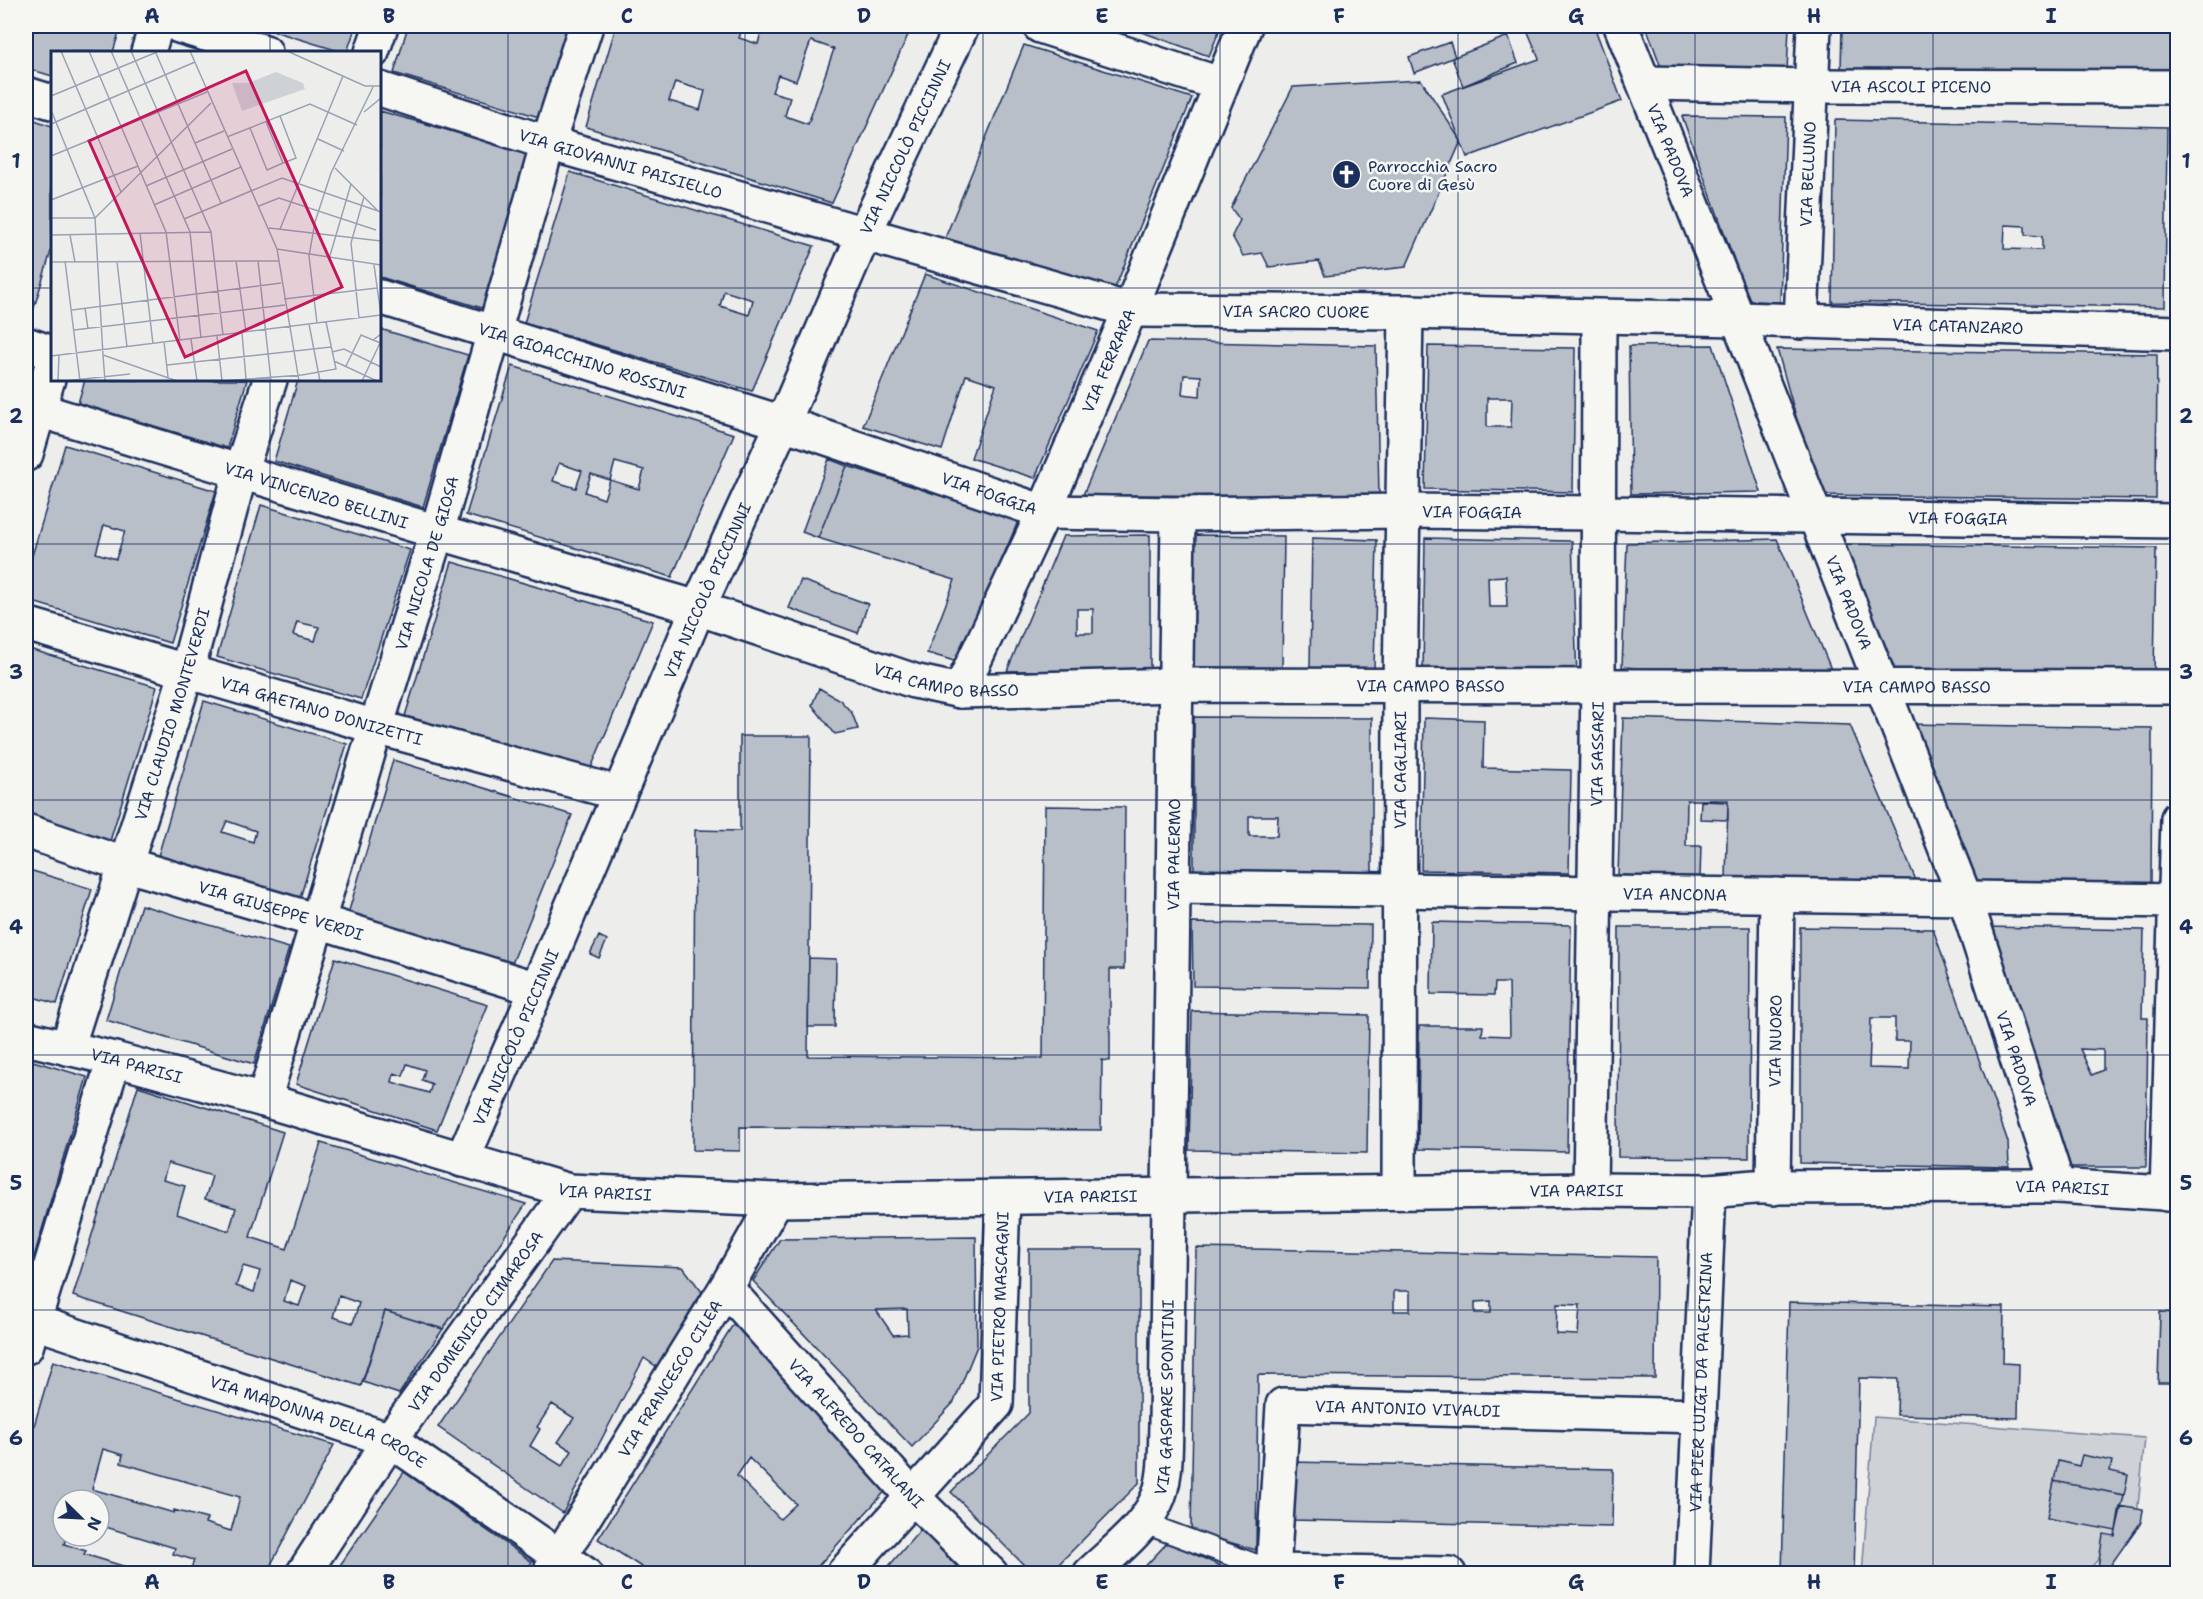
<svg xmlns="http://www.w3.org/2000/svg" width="2203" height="1599" viewBox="0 0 2203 1599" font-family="'Shantell Sans',sans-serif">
  <rect width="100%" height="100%" fill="#edeeec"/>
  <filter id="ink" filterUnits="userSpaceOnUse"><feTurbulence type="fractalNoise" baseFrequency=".0167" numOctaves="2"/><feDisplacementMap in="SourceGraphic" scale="12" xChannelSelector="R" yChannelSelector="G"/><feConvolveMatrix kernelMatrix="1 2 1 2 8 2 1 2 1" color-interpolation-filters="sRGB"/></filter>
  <g filter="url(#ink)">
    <path fill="#ced2d7" stroke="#74809a" stroke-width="1.5" d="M1874 1417 2145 1438 2137 1516 2086 1573 1862 1574Z"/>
    <path fill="#b9bfc8" stroke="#1b2f5e" stroke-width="1.5" fill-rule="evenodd" d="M26 26H121L113 52H52V76L26 68Z
      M257 26H356L347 52H342Z
      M408 26H567L539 117 394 73Z
      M616 26H699L708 28 709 26H743L739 38 758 44 762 28 754 26H912L832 203 586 127ZM811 41 834 49 808 124 785 116 790 97 772 92 778 75 796 81ZM675 82 705 91 700 110 669 101Z
      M1125 26H1221L1209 56Z
      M1525 26H1594L1622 101 1467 157 1442 94 1539 59Z
      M1646 26H1789L1787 72 1662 70Z
      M1842 26H2172L2171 75 1841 71Z
      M1508 36 1518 63 1463 86 1452 58Z
      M1450 42 1455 57 1414 73 1409 57Z
      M1024 45 1192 98 1115 288 945 238Z
      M1421 80 1461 141 1406 267 1325 276 1319 261 1269 267 1262 253 1243 256 1232 236 1240 220 1231 208 1293 87Z
      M380 111 528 153 482 308 380 277Z
      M1682 116 1786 117 1780 302 1749 301Z
      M26 117 52 126V248L28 328 26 327Z
      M1835 120 2167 127 2165 307 1832 302ZM2005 225 2025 226V235L2042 236V250L2004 249Z
      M570 172 814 246 752 391 524 323ZM724 291 753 300 749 315 720 306Z
      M925 274 1098 331 1035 478 971 458 996 385 966 375 942 450 863 426Z
      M380 329 468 355 423 507 274 461 298 380H380Z
      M1148 341 1376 346 1379 496 1083 495ZM1184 375 1201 376 1200 396 1182 394Z
      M1713 345 1761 492 1631 494 1629 346Z
      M1428 346 1575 348 1573 492 1425 489ZM1487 398H1512L1511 427H1487Z
      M1777 349 2157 354 2156 499 1818 495Z
      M512 366 734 434 672 577 466 515ZM615 462 644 470 639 489 610 480ZM559 463 582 471 576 488 553 481ZM591 474 610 480 604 499 585 492Z
      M85 380H247L227 448 78 403Z
      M65 445 216 491 170 643 26 600V576ZM104 525 125 531 116 559 96 553Z
      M829 459 847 466 818 538 802 532Z
      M847 466 1019 519 958 662 927 653 955 580 818 538Z
      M261 505 410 550 361 699 217 657ZM297 622 319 627 315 641 293 635Z
      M1150 535V670L1007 671 1063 536ZM1077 609H1093V633H1077Z
      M1195 535 1284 536 1282 670 1194 669Z
      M1312 538 1377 540 1374 669 1310 668Z
      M1425 538 1572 541 1577 678 1423 675ZM1506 576 1507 607H1489L1488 577Z
      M1777 539 1835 679 1622 667 1627 543Z
      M1839 544 2156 548 2154 676 1887 673Z
      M452 562 653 621 591 768 405 716Z
      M801 580 868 604 858 633 789 608Z
      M26 648 157 687 110 841 26 816Z
      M819 688 840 700 852 713 858 729 835 734 812 705Z
      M204 701 347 744 300 898 158 856ZM227 821 256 831 253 842 222 832Z
      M1194 717 1372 718V874H1194ZM1249 816H1278L1277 836H1249Z
      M1424 718 1484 720 1483 768 1571 770 1569 873 1421 870Z
      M1623 718 1850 725 1918 885 1726 879 1728 800H1687L1686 846H1701L1700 878 1618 875Z
      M1906 724 2152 728 2151 884 1966 883Z
      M740 736H811L808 1056 1043 1058 1045 806 1125 807 1124 969H1110V1061L1102 1060 1101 1130 740 1127V1151L693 1150 695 830 740 831Z
      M393 760 572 815 511 966 348 914Z
      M1701 801 1728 802V820L1700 819Z
      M26 869 92 889 57 1004 26 995Z
      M141 905 289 948 254 1064 106 1020Z
      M1432 922 1571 925 1567 1152 1418 1149 1419 1026H1483L1482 1035 1510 1036 1509 983H1495L1494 995 1431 994Z
      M1192 923 1371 925 1370 988 1193 986Z
      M1619 927H1750L1749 1158 1618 1157Z
      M1800 927 1933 929 2008 1142 2009 1167 1800 1163ZM1871 1018H1895V1041H1910L1909 1069 1869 1068Z
      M1983 927 2144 930 2142 1018H2148L2146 1167H2063ZM2080 1049 2103 1050V1070L2092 1075Z
      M599 936 607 940 599 958 590 954Z
      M335 958 488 1005 437 1130 296 1084ZM407 1064 425 1070 422 1080 432 1084 429 1093 392 1082 394 1073 403 1076Z
      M809 958 836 959 835 1027H808Z
      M1192 1011 1369 1015 1367 1153 1189 1150Z
      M26 1059 87 1077 26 1284Z
      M138 1086 283 1132 250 1237 287 1249 321 1143 526 1204 443 1329 385 1311 361 1386 73 1296ZM168 1163 212 1176 205 1199 236 1208 229 1231 177 1214 185 1186 163 1180ZM243 1266 260 1271 254 1292 236 1286ZM290 1280 306 1286 299 1306 284 1301ZM339 1296 359 1303 353 1323 333 1317Z
      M976 1237 977 1346 954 1402 912 1447 753 1281 780 1239ZM907 1309 908 1334 893 1335 876 1310Z
      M1196 1248 1656 1257 1655 1378 1258 1375 1256 1550 1191 1531ZM1394 1291H1410V1311H1394ZM1491 1301V1313H1475V1302ZM1557 1304 1580 1305 1578 1335 1556 1334Z
      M1029 1249H1139V1483L1049 1574H1033L951 1492 1029 1413Z
      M552 1261 683 1267 702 1292 657 1367 644 1358 563 1513 438 1427ZM552 1404 574 1418 558 1442 572 1451 562 1466 530 1446 540 1429 537 1427Z
      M1789 1302 2004 1307 2003 1363 2019 1364 2018 1418 1897 1415 1898 1379 1859 1378 1854 1574H1782Z
      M385 1311 443 1329 399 1394 363 1382Z
      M2160 1312 2178 1313V1383H2158Z
      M734 1323 889 1487 811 1574H652L598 1539ZM749 1458 796 1504 780 1519 737 1476Z
      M53 1361 334 1445 266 1574H189L194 1560 173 1554 175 1548 99 1525V1500H63V1536H67L64 1544 86 1551 84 1554 149 1574H26V1453ZM103 1449 123 1455 121 1463 240 1497 231 1531 205 1523 207 1519 174 1510V1513L92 1489Z
      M2082 1455 2112 1461 2110 1471 2128 1475 2124 1495 2054 1481 2058 1461 2079 1466Z
      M1292 1462 1613 1469 1612 1527 1291 1520Z
      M404 1472 532 1562 524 1574H334Z
      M2054 1481 2124 1495 2116 1531 2047 1518Z
      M2120 1506 2143 1510 2141 1522 2105 1573 2098 1568 2103 1534 2115 1536Z
      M921 1529 964 1574H882Z
      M1168 1542 1238 1574H1138Z"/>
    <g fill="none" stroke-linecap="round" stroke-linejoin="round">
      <defs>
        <path id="service" d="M1144 1523 1273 1571"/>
        <g id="minor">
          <path d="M179 26 265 52"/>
          <path d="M1040 26 1220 84"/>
          <path id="s1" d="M1621 26 1738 319 1965 898 2058 1186"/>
          <path d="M372 52 381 26"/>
          <path id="s2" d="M1644 83 1811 86 2178 87"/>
          <path id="s3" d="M380 89 548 143 1130 310 1406 312 1738 319 2178 333"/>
          <path d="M26 94 52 102"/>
          <path id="s4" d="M380 297 783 423 1044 512 1178 514 1404 511 1599 513 2178 521"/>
          <path id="s5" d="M1801 322 1814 26"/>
          <path d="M26 344 52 353"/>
          <path id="s6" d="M39 410 437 532 698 608 914 681 960 691 1176 685 2178 687"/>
          <path id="s7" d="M26 624 376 727 618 793"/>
          <path id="s8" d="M960 691 1044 512 1130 310 1245 26"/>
          <path id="s9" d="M26 831 124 864 318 921 537 989"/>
          <path id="s10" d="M1174 887 2178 901"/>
          <path id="s11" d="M67 1048 187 671 241 470 270 380"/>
          <path id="s12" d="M264 1100 376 727 437 532 548 143 586 26"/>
          <path id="s13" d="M462 1160 537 989 698 608 783 423 864 234 962 26"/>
          <path id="s14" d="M1773 1188 1777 895"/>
          <path id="s15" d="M1590 1190 1598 686 1599 317"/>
          <path id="s16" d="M1399 1192 1400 686 1406 312"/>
          <path d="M2167 1194 2178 818"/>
          <path id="s17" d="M726 1288 912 1496 991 1574"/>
          <path id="s18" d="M26 1319 390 1440 585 1574"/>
          <path d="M26 1347 114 1059"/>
          <path d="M1273 1571 1449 1574"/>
          <path id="s19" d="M303 1574 390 1440 569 1191"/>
          <path id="s20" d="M549 1574 726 1288 776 1200"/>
          <path id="s21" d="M843 1574 996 1404 1003 1198"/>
          <path id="s22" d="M1090 1574C1113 1552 1142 1531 1156 1502 1167 1480 1165 1449 1166 1425L1178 514"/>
          <path id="s23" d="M1273 1574 1283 1405 1700 1416"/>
          <path id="s24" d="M1692 1574 1709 1191"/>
        </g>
        <g id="tertiary">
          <path id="s25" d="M26 1038 114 1059 264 1100 569 1191 776 1200 1590 1190 1709 1191 1754 1187 2058 1186 2178 1194"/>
        </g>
        <path id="secondary" d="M148 52 156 26
          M26 454 52 365"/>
      </defs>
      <use href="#service" stroke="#1b2f5e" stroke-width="24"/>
      <use href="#minor" stroke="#1b2f5e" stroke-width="38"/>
      <use href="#tertiary" stroke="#1b2f5e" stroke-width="38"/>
      <use href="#secondary" stroke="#1b2f5e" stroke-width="38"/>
      <use href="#service" stroke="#f6f6f2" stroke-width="20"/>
      <use href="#minor" stroke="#f6f6f2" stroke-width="33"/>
      <use href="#tertiary" stroke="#f6f6f2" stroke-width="33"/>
      <use href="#secondary" stroke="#f6f6f2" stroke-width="33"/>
    </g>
  </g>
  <path fill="none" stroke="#1b2f5e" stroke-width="1.5" stroke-opacity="0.55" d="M270 26V52M508 26V1574M745 26V1574M983 26V1574M1220 26V1574M1458 26V1574M1695 26V1574M1933 26V1574M26 288H52M380 288H2178M270 380V1574M26 544H2178M26 800H2178M26 1055H2178M26 1310H2178"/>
  <defs>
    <symbol id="church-disc" viewBox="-11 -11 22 22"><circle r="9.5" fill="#1b2f5e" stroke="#f6f6f2"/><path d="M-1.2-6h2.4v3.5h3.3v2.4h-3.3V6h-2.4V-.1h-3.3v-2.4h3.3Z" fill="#fff"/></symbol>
  </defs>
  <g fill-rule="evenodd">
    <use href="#church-disc" x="1330" y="158" width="33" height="33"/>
  </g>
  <g text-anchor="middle" stroke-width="5" stroke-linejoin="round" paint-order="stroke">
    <g font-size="16" fill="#1b2f5e" stroke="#f6f6f2">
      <text dy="6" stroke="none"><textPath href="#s2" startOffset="267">VIA ASCOLI PICENO</textPath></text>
      <text dy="6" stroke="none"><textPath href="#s13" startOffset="1106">VIA NICCOLÒ PICCINNI</textPath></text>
      <text dy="6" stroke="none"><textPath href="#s1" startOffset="134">VIA PADOVA</textPath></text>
      <text dy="6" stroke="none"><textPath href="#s3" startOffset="252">VIA GIOVANNI PAISIELLO</textPath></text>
      <text dy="6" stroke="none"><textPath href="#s5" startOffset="148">VIA BELLUNO</textPath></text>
      <text dy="6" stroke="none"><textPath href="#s3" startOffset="948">VIA SACRO CUORE</textPath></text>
      <text dy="6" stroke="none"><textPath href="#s3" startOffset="1610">VIA CATANZARO</textPath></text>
      <text dy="6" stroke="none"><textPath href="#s4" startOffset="212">VIA GIOACCHINO ROSSINI</textPath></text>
      <text dy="6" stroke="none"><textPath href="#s8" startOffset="362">VIA FERRARA</textPath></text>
      <text dy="6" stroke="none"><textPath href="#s4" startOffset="640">VIA FOGGIA</textPath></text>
      <text dy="6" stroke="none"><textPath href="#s6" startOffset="290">VIA VINCENZO BELLINI</textPath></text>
      <text dy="6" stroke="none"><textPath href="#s4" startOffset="1126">VIA FOGGIA</textPath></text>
      <text dy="6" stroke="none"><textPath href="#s4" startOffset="1612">VIA FOGGIA</textPath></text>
      <text dy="6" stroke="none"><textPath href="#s12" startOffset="561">VIA NICOLA DE GIOSA</textPath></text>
      <text dy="6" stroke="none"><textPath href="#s13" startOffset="620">VIA NICCOLÒ PICCINNI</textPath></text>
      <text dy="6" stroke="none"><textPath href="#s1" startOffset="620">VIA PADOVA</textPath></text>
      <text dy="6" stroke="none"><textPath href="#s6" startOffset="948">VIA CAMPO BASSO</textPath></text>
      <text dy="6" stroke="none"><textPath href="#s6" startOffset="1434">VIA CAMPO BASSO</textPath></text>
      <text dy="6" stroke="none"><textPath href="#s6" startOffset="1920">VIA CAMPO BASSO</textPath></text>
      <text dy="6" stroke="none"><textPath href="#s7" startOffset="308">VIA GAETANO DONIZETTI</textPath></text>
      <text dy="6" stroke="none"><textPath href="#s11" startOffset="350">VIA CLAUDIO MONTEVERDI</textPath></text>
      <text dy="6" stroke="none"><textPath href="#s15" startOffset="436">VIA SASSARI</textPath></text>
      <text dy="6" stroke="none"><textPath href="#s16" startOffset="422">VIA CAGLIARI</textPath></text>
      <text dy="6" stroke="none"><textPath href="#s22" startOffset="747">VIA PALERMO</textPath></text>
      <text dy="6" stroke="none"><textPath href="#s10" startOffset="501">VIA ANCONA</textPath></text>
      <text dy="6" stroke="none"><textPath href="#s9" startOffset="267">VIA GIUSEPPE VERDI</textPath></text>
      <text dy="6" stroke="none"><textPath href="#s13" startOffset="134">VIA NICCOLÒ PICCINNI</textPath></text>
      <text dy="6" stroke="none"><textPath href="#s14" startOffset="147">VIA NUORO</textPath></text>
      <text dy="6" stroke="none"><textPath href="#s1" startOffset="1106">VIA PADOVA</textPath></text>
      <text dy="6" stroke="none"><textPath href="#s25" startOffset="114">VIA PARISI</textPath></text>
      <text dy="6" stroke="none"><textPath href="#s25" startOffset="2058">VIA PARISI</textPath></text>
      <text dy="6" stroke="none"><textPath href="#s25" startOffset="600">VIA PARISI</textPath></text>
      <text dy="6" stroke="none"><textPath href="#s25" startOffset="1572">VIA PARISI</textPath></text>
      <text dy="6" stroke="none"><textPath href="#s25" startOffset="1086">VIA PARISI</textPath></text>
      <text dy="6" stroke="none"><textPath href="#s21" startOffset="326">VIA PIETRO MASCAGNI</textPath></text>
      <text dy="6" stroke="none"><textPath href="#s19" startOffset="306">VIA DOMENICO CIMAROSA</textPath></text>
      <text dy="6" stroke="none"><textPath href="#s20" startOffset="230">VIA FRANCESCO CILEA</textPath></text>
      <text dy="6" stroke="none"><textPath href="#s24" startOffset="192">VIA PIER LUIGI DA PALESTRINA</textPath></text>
      <text dy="6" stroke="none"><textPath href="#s22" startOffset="204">VIA GASPARE SPONTINI</textPath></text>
      <text dy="6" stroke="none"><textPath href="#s23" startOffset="294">VIA ANTONIO VIVALDI</textPath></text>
      <text dy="6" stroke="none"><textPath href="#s18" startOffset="310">VIA MADONNA DELLA CROCE</textPath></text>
      <text dy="6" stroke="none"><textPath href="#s17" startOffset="195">VIA ALFREDO CATALANI</textPath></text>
    </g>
    <g font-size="16" fill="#1b2f5e" stroke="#f6f6f2" text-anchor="start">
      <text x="1368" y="172">Parrocchia Sacro<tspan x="1368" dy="18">Cuore di Gesù</tspan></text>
    </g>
  </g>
  <g transform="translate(51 51)">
    <rect width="330" height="330" fill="#edeeec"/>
    <path d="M225 21 252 32 254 38 191 60 181 32H197Z" fill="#ced2d7"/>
    <path fill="none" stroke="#99a2b3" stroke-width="1.5" d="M10 0 70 141M38 0 115 181 129 290M60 0 139 181 150 287M80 0 160 181 172 284M104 0 170 152M139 0 226 198 248 330M236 0 314 35H330M0 45 106 1M0 59 44 167 52 304 126 330M313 61 330 47M215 71 232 112M0 73 144 11M199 77 216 119 232 112 245 107 229 65M176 86 259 53 306 74M267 88 293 100M144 92 173 80M0 105 156 41M284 117 327 160M95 135 181 98M0 149 87 115M103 154 190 116M208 155 228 147 325 179M0 167H44M44 167 160 52M133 168 231 127 330 161M218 177 330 190M229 178 292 25M89 182 102 293M0 184 160 181M19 184 24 211M226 198 330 214M278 208 300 133M14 210 29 330M185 210 195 281M207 210 220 330M0 211 228 210M66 211 76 296M323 214 330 264M233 248 326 237M34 257 37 278M21 259 230 232M308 267 300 192 313 146M266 272 258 205 264 171 280 122 322 36M258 273 269 330M23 279 234 254M191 282 195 328M330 283 322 289 330 292M166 285 171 330 251 324 285 318 275 271M140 288 146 330M113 291 117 326M281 301 293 298 330 316M52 304 54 330M0 305 330 264M283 310 326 330M116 314 280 296M295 315 310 284 322 289M7 330 8 304M14 330 79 323M311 330 329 292"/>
    <path fill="#c2185b" fill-opacity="0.15" stroke="#c2185b" stroke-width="3" d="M195 20 291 236 134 306 38 90Z"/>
    <rect width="330" height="330" fill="none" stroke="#1b2f5e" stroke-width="3"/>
  </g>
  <rect width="2203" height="1599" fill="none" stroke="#f6f6f2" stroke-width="66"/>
  <g transform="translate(81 1518) rotate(114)"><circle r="28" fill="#f6f6f2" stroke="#9ea6b7" stroke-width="1.5"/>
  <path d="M0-4.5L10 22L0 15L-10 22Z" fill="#1b2f5e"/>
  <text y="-9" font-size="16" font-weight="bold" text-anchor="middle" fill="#1b2f5e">N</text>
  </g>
  <rect x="33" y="33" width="2137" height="1533" fill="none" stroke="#1b2f5e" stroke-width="2"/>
  <g font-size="20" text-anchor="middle" font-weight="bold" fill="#1b2f5e">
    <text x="152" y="23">A</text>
    <text x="389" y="23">B</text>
    <text x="627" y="23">C</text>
    <text x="864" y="23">D</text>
    <text x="1102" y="23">E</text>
    <text x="1339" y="23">F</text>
    <text x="1576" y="23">G</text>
    <text x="1814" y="23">H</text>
    <text x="2051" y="23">I</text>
    <text x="16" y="168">1</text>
    <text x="2186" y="168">1</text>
    <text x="16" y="423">2</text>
    <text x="2186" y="423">2</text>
    <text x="16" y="679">3</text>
    <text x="2186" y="679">3</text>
    <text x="16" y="934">4</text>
    <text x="2186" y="934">4</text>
    <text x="16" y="1190">5</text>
    <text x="2186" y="1190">5</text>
    <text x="16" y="1445">6</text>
    <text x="2186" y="1445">6</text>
    <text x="152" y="1589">A</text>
    <text x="389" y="1589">B</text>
    <text x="627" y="1589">C</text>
    <text x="864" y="1589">D</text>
    <text x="1102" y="1589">E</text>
    <text x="1339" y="1589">F</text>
    <text x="1576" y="1589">G</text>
    <text x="1814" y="1589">H</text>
    <text x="2051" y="1589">I</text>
  </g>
</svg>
